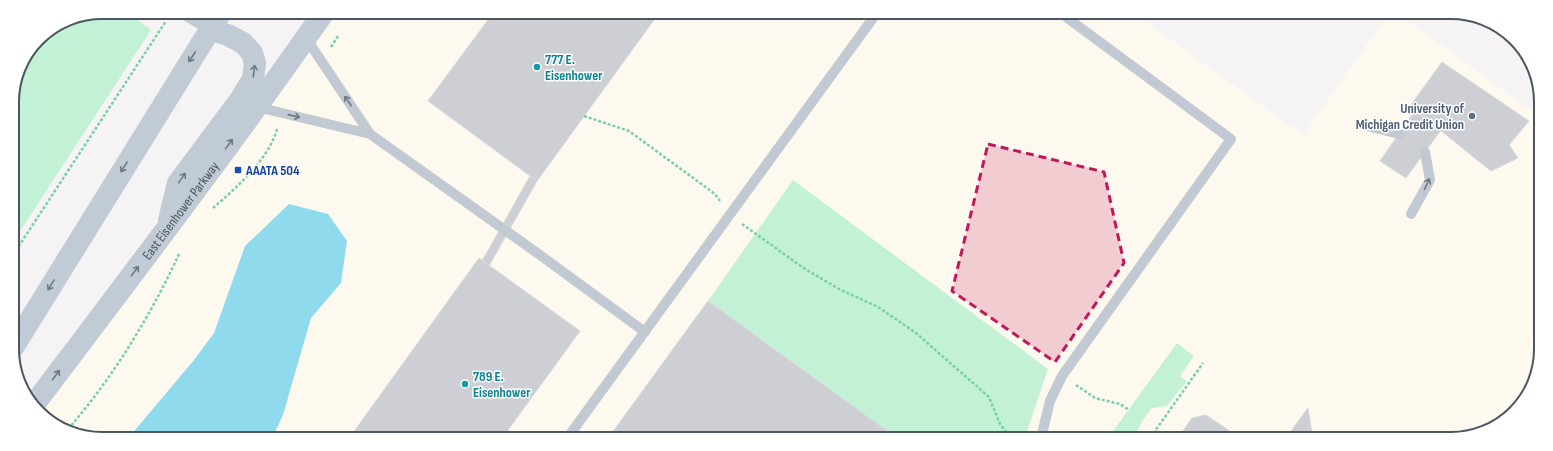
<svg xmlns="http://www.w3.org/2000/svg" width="1553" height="451" viewBox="0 0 1553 451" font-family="'Sofia Sans Condensed',sans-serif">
  <rect width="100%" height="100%" fill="#f5f3f3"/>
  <path fill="#fdf9ef" d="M339 13 1135 14 1303 135 1388 15H1400L1539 116 1538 372 1506 420 1457 439 79 436 34 409 33 406Z"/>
  <path fill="#c3f1d5" d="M102 12H127L151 30 13 242 12 96 19 67 38 38 68 19Z
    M793 180 1048 369 1025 438H897L708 301Z
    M1177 343 1194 356 1180 376 1187 381 1167 406 1152 408C1145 417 1137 426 1136 438H1108Z"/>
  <path fill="#90daee" d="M289 204 328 214 347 241 341 283 311 318 283 415 273 436H130L194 360 214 333 245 246Z"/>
  <path fill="#cdcfd5" stroke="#d7d9de" d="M493 13H659L537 181 428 101Z
    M1442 62 1529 121 1509 145 1518 158 1491 171 1410 106Z
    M1415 111 1441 130 1406 178 1380 161Z
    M530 176 537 181 489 266 482 261Z
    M479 258 580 331 503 437H350Z
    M708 301 897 438 609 437Z
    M1308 408 1313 439 1287 438 1294 427Z
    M1206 415 1240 438H1178L1192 418Z"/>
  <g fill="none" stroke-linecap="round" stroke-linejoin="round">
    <path stroke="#7ad0a6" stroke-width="2.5" stroke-dasharray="3 2" stroke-linecap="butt" d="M347 19 351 13
      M331 47 338 36
      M584 116 629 131 715 194 720 201
      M213 208C236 188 269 159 277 129
      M742 224 805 269 839 289 878 307 916 333 989 397 1000 424 1011 438
      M13 255 166 21
      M1076 385 1095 398 1120 404 1129 410
      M68 429C113 378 152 313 180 252
      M1166 438 1155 431 1203 363"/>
    <path stroke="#c1cad2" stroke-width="10" d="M179 12 210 30
      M306 38 370 134 540 255 645 332
      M257 107 370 134
      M1367 126 1399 134
      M1411 214 1430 180 1425 152
      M568 437 876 14
      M1041 438 1050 401 1062 376 1231 139 1062 14"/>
    <g stroke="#c1cbd6" stroke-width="22">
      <path d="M169 220 178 183 240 100 253 79 255 63 252 53 243 43 228 35 210 30"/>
      <path d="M14 346 221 12"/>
      <path id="s1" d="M33 406C131 276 231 146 324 12"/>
    </g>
  </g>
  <defs><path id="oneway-shaft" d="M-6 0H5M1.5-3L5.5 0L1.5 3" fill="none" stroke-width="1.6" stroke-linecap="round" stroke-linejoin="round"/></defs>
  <g stroke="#6e7984">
    <use href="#oneway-shaft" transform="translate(192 57) rotate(123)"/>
    <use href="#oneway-shaft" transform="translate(254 71) rotate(-83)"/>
    <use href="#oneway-shaft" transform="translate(229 144) rotate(-54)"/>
    <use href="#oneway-shaft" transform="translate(124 167) rotate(122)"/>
    <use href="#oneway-shaft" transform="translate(182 178) rotate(-55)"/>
    <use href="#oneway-shaft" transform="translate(135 271) rotate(-53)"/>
    <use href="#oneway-shaft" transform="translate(51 285) rotate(122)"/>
    <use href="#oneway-shaft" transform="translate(56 375) rotate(-53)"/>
  </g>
  <g stroke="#6e7983">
    <use href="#oneway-shaft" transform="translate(348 101) rotate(-124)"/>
    <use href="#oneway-shaft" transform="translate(294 116) rotate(13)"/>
    <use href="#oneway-shaft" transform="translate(1427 184) rotate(-65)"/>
  </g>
  <path fill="#c2185b" fill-opacity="0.2" stroke="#c2185b" stroke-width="3" stroke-dasharray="8 5" stroke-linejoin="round" d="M988 144 1104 172 1124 263 1055 362 952 291Z"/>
  <g fill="#0f9aa8" stroke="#fff" stroke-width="1.5">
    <circle cx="537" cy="67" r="4"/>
    <circle cx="465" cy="384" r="4"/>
  </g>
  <circle fill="#5c6f8a" stroke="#fff" stroke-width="1.5" cx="1472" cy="116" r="4"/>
  <rect fill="#1a4fb4" stroke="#fff" stroke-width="1.5" x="234" y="166" width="8" height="8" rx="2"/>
  <g text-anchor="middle" stroke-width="3" stroke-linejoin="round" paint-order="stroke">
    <g font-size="14" font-weight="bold" fill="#0d838f" stroke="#fff" text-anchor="start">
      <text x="545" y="64">777 E.<tspan x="545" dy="16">Eisenhower</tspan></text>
      <text x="473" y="381">789 E.<tspan x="473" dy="16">Eisenhower</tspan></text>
    </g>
    <g font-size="14" font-weight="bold" fill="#4e5e75" stroke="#fff" text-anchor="end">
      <text x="1464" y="113">University of<tspan x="1464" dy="16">Michigan Credit Union</tspan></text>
    </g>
    <g font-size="14" font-weight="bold" fill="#164399" stroke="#fff" text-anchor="start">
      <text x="246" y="175">AAATA 504</text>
    </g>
    <g font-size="14" fill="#4a5661" stroke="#fff">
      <text dy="5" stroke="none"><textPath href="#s1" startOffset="245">East Eisenhower Parkway</textPath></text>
    </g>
  </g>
  <path d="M0 0H1553V451H0ZM102 19H1451A83 83 0 0 1 1534 102V349A83 83 0 0 1 1451 432H102A83 83 0 0 1 19 349V102A83 83 0 0 1 102 19Z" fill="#fff" fill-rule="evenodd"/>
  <path fill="none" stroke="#4a5661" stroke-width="2" d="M102 19H1451A83 83 0 0 1 1534 102V349A83 83 0 0 1 1451 432H102A83 83 0 0 1 19 349V102A83 83 0 0 1 102 19Z"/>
</svg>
